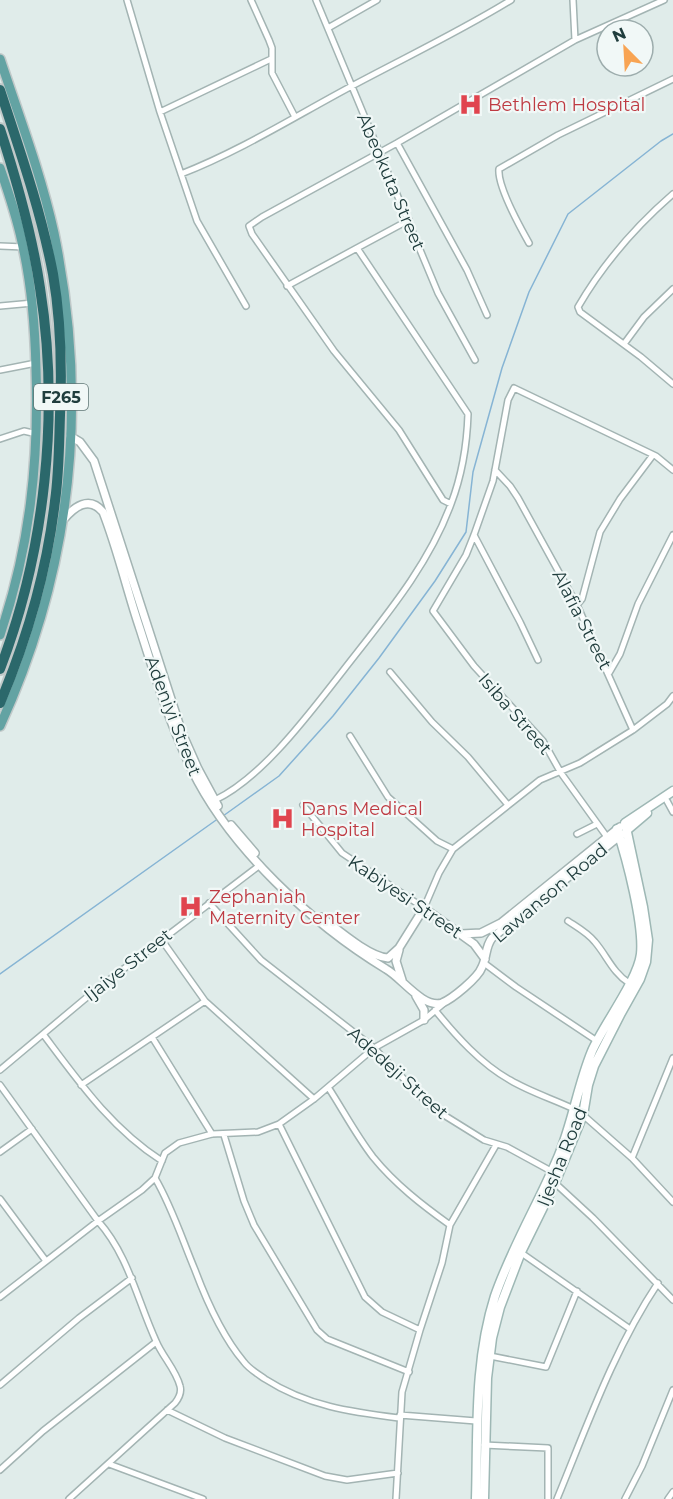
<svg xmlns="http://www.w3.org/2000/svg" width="673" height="1499" viewBox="0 0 673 1499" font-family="Montserrat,sans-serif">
  <rect width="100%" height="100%" fill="#e0ecea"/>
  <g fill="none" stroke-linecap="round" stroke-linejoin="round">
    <path stroke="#86b4d4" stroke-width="1.5" d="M223 816 279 776 333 716 379 658 435 581 466 532 473 472 502 368 529 292 568 214 661 141 673 134
      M0 974 219 818"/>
    <defs>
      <path id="minor" d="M127 0 160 112 197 221 246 306
        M251 0 269 40 272 48V73L295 117
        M316 0 438 293 475 360
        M573 0 575 40
        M328 28 377 0
        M160 112 271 59
        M397 143 467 270 487 315
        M181 174C240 151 294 117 350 87 404 58 459 32 511 0
        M673 194C635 227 603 264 578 307L580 312 641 357 673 384
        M529 243C520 227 497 186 499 169L558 135 673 79
        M0 246 24 247
        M287 286 357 248
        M0 306 33 303
        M624 344 644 317 673 289
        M0 370 36 363
        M0 439 24 431 37 434
        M495 470 510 486 518 498 577 605 633 730 667 704 673 696
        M451 504 443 500 399 430 334 351 252 234 249 226 262 217 397 143 575 40 664 0
        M474 535 520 622 538 660
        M577 605 582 599 600 532 620 499 653 455
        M390 672 432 722 468 757 508 805
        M609 673 620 654 638 604 673 535
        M350 736 388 797 437 841 453 849
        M215 800C263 777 309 714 342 672 383 619 428 567 451 504 462 475 467 444 468 414L357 248 409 220
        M667 801 673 812
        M303 805 342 853 424 908 439 873 453 849 540 780 580 763 633 730
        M577 834 597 824
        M607 837 561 773 543 741 474 666 433 611 466 555 474 535 493 481 508 400 514 388 656 456 673 470
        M209 903 261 960 374 1048 431 1107 484 1140 507 1147 551 1171
        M568 921C577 927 588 933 595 942 607 956 613 973 629 983
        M161 939 205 1001 314 1099
        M484 963 516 987 597 1041
        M435 1010C456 1036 481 1064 510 1080 530 1092 553 1099 574 1109
        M43 1034C79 1082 111 1128 162 1161
        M152 1037 212 1134
        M0 1070 92 993 260 865
        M0 1085 98 1221C129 1256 137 1300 156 1341 162 1356 176 1370 180 1386 182 1393 179 1398 175 1403L69 1499
        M81 1085 205 1001
        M328 1087C343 1110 356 1135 373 1157 395 1184 422 1205 450 1225
        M583 1115 632 1158 673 1202
        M279 1124 365 1297 382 1312 420 1330
        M224 1135 244 1201 254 1225 317 1330 327 1339 409 1372
        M0 1152 32 1129
        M632 1158 673 1058
        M155 1178C172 1207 182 1239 195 1270 207 1302 222 1336 244 1362 249 1369 258 1374 265 1379 307 1406 351 1412 399 1418
        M555 1183 593 1218 673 1300
        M0 1199 46 1261
        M520 1252 630 1329
        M0 1297 98 1221 142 1190 155 1178 165 1153 179 1143 212 1134 258 1132 279 1124 314 1099 374 1048 424 1020 444 1003
        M490 1356 546 1367 577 1291
        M0 1385 79 1318 132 1278
        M167 1410 225 1438 325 1476 347 1480 398 1473
        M400 1415 476 1421
        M484 1445 548 1448V1499
        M109 1464 203 1499
        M0 1470 43 1431 156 1342
        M396 1499 402 1392 420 1330 442 1263 450 1225 496 1145
        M557 1499C587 1426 614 1349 658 1283
        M625 1499 642 1466 673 1390
        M668 1499 673 1492"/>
      <path id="tertiary" d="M70 436 80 442 94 461 182 733 198 769 218 806
        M63 520C74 507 89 495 103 512 118 550 127 591 140 629 155 676 170 725 192 770 230 848 312 924 386 969 401 977 423 1009 442 1003 452 999 478 978 482 967 487 957 485 947 492 938L622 834
        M231 825 255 853
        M321 917C337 929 369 957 388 958L399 948 424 908 474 944 485 959
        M461 934 481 933 501 923 620 827
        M399 950 396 961 402 980
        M416 996 424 1010V1020"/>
      <path id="secondary" d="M627 830 647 813
        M476 1499C478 1430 474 1362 495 1296 512 1247 539 1203 559 1155 573 1121 578 1085 592 1051 604 1024 638 980 641 954 644 924 627 859 617 829
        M484 1499 487 1378 492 1338 500 1307 521 1252 555 1183 583 1115 588 1085 594 1066 621 1013 640 979 646 962 648 940 643 907 625 823 673 791"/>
      <path id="primary" d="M0 59C19 116 41 174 54 233 89 403 72 568 0 726
        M0 168C9 194 18 220 23 247 32 287 35 328 36 369 39 462 30 547 0 635"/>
      <path id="motorway" d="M0 90C20 151 41 211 53 274 61 320 62 369 60 415 59 444 59 473 55 501 47 570 27 639 0 703
        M0 129C17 181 32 234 40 288 60 413 45 552 0 669"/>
    </defs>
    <use href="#minor" stroke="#a3b4b3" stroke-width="8"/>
    <use href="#tertiary" stroke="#a3b4b3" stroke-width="10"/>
    <use href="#secondary" stroke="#9eb8b5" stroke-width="11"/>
    <use href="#primary" stroke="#c1c9c9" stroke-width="12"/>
    <use href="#motorway" stroke="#c1c9c9" stroke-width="14"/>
    <use href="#minor" stroke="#fff" stroke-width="5"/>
    <use href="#tertiary" stroke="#fff" stroke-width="7"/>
    <use href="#secondary" stroke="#fff" stroke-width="8"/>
    <use href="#primary" stroke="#63a3a3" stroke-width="9"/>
    <use href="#motorway" stroke="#2b686b" stroke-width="10"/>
  </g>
  <defs>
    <symbol id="hospital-bare" viewBox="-9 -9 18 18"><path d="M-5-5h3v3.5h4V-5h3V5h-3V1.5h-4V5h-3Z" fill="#e0444e" stroke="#f1f8f7" stroke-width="2.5" paint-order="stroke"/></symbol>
  </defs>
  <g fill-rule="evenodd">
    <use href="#hospital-bare" x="454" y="88" width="33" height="33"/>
    <use href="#hospital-bare" x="266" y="802" width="33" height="33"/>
    <use href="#hospital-bare" x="174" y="890" width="33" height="33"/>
  </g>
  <g text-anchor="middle" stroke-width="4.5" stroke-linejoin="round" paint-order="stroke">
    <rect fill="#f1f8f7" stroke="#5f7575" stroke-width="1.5" x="34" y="384" width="54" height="26" rx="4.5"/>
    <g font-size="16" font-weight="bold" fill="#203d3d">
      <text x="61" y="403">F265</text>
    </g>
    <g font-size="18" fill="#be3a42" stroke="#f1f8f7" text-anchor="start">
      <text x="488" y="111">Bethlem Hospital</text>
      <text x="301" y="815">Dans Medical<tspan x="301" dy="21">Hospital</tspan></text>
      <text x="209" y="903">Zephaniah<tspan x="209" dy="21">Maternity Center</tspan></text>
    </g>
    <g font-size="18" fill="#203d3d" stroke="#f1f8f7">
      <text transform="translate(391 182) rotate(67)" y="6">Abeokuta Street</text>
      <text transform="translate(582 620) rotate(63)" y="6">Alafia Street</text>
      <text transform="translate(515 714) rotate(49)" y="6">Isiba Street</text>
      <text transform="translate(173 716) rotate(69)" y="6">Adeniyi Street</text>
      <text transform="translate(550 893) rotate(-40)" y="6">Lawanson Road</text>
      <text transform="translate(405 897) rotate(34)" y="6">Kabiyesi Street</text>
      <text transform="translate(128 965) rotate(-38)" y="6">Ijaiye Street</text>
      <text transform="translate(398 1073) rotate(42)" y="6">Adedeji Street</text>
      <text transform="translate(562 1157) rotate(-68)" y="6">Ijesha Road</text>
    </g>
  </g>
  <g transform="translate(625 48) rotate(336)"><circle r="28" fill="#f1f8f7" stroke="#9dadad" stroke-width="1.5"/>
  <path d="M0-4.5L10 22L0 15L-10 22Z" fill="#f8a453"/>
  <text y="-9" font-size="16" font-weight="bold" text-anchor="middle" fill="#203d3d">N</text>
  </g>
</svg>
